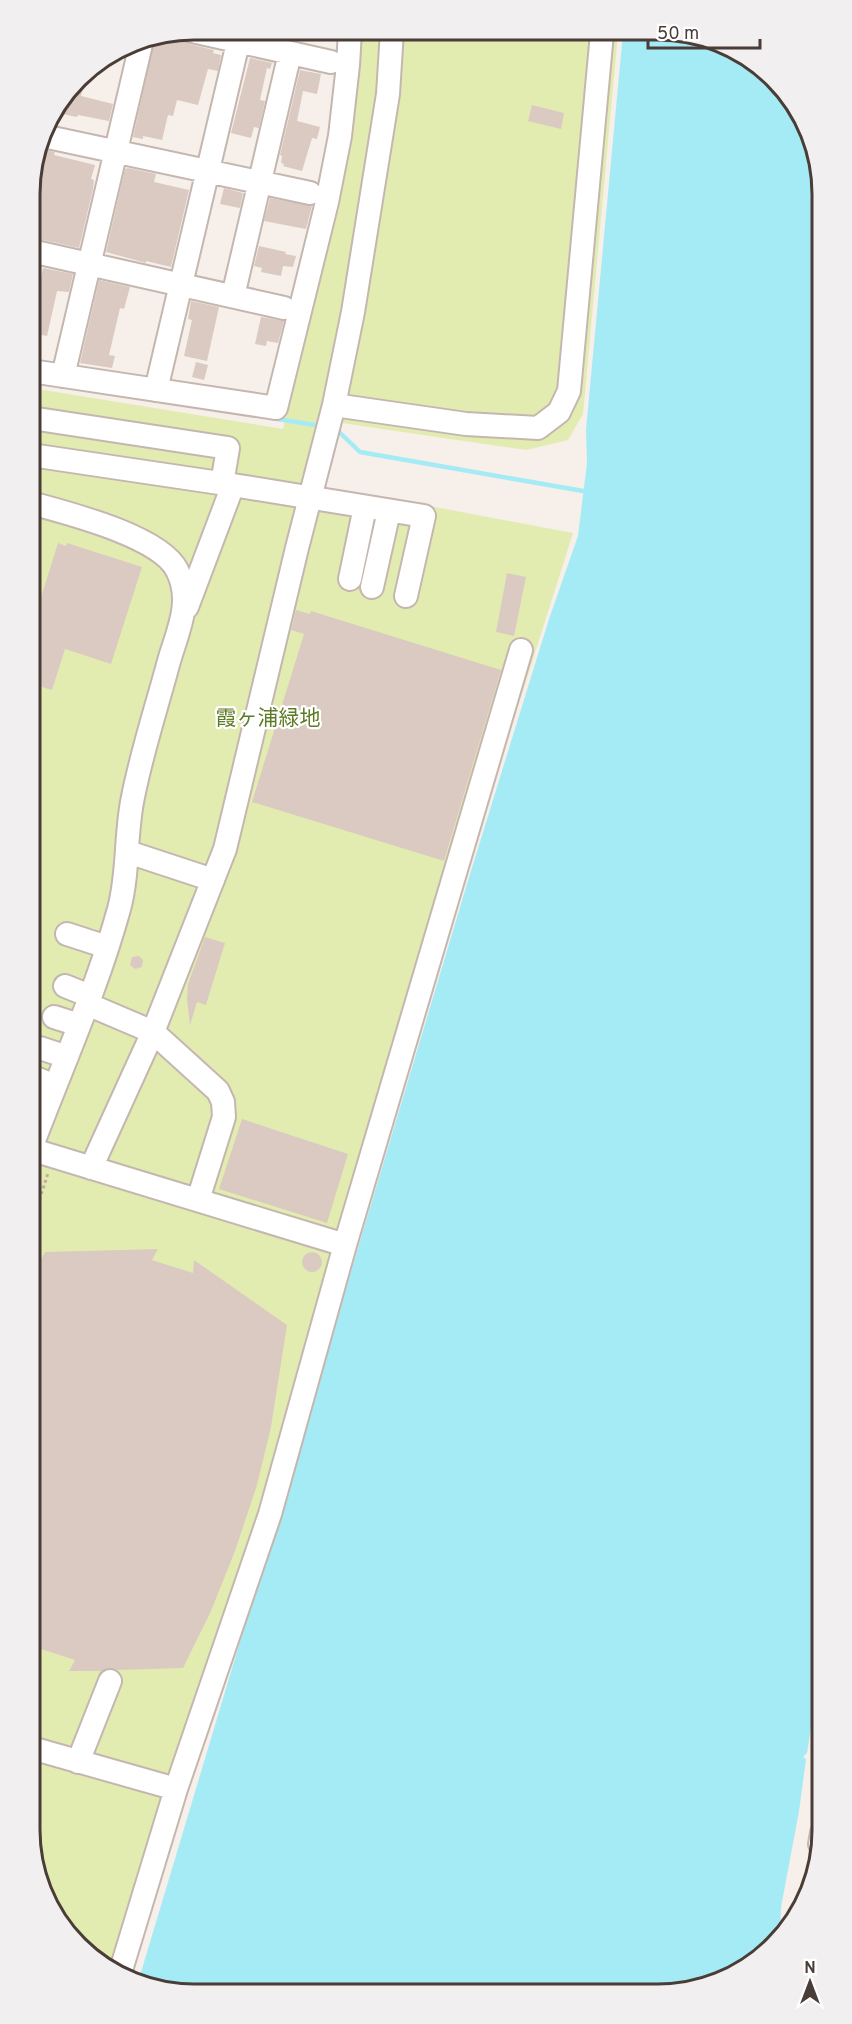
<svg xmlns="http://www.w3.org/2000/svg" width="852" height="2024" viewBox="0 0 852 2024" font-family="Overpass,'Noto Sans JP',sans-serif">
  <rect width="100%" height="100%" fill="#f6efea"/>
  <path fill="#e2ecb1" d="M356 31 618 33 583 414 568 440 526 450 335 422 322 489 424 505 573 533 473 848 130 1975 86 1953 36 1872 31 388 283 429 342 191Z"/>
  <path fill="#a4ebf5" d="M623 33H689L774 78 816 152 821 1665 807 1753 803 1757 806 1759 799 1811 781 1907 780 1937 749 1966 700 1988 163 1991 139 1979 467 884 549 619 578 536 587 463 586 430Z"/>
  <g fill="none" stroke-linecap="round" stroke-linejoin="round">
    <path stroke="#a4ebf5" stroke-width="4.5" d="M271 418 321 426
      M336 429 360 452 583 491"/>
  </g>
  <path fill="#dbcac1" d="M166 36 180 37 189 44 214 50 213 53 221 55 218 71 208 69 198 105 177 100 173 116 168 115 162 140 143 136V139L133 137 155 38Z
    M250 58 272 63 270 69 267 68 260 100 265 101 259 128 254 127 251 138 231 133Z
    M87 70 81 96 113 104 109 121 78 115 77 117 62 114 63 109 58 107Z
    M300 70 321 74 317 94 303 91 297 121 320 127 317 139 312 138 302 171 283 166 284 164 281 163 282 156 280 155Z
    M532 105 564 113 561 129 528 121Z
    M40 149 55 152 54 155 95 165 91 179 94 180 93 189 79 248 34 238 38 221 30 219V184Z
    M128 168 156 174 154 182 189 190 171 267 146 261V263L106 252 125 169Z
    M224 188 243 193 240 208 220 204Z
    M270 198 312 206 306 229 264 221Z
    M259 246 286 252 285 254 296 256 293 267 283 266 281 276 261 272 262 268 254 266Z
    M43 268 73 274 69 292 57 291 47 336 31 333V304L35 305Z
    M99 280 130 287 124 309 120 308 109 355 115 356 112 368 80 363Z
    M191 301 219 307 207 361 184 356 192 320 188 319Z
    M261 317 284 321 278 343 267 341 266 346 255 344Z
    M196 362 208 365 204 380 192 377Z
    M58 543 66 546 67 543 142 567 111 664 65 649 52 690 32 684V626Z
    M507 573 526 577 514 636 496 632Z
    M296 610 310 614 311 611 501 670 444 861 252 802 304 634 291 630Z
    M205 937 225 943 206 1005 197 1002 190 1025 187 999 188 984Z
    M139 956 143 960 142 967 135 969 130 965 132 957Z
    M242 1119 348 1154 327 1223 219 1189Z
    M158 1249 152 1260 193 1273 194 1260 287 1325 271 1427 257 1485 235 1551 211 1611 183 1668 117 1670 109 1668 102 1671H69L75 1660 35 1647 34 1273 45 1252Z
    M302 1262a10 10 0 1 1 20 0a10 10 0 1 1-20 0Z"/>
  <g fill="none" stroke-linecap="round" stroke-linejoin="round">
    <defs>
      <path id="minor" d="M192 31 331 62
        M43 136 310 193
        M31 251 284 308
        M233 296 290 53
        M31 371 276 408 327 202 340 136 348 65 350 31
        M63 376 142 40
        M156 390 241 30
        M334 405 466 424 538 428 559 412 569 391 602 33
        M31 418 228 448 222 484
        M31 455 233 485
        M31 503C67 513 160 536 177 570 193 601 178 630 169 661 157 706 142 751 133 797 125 834 129 872 119 909 97 989 62 1066 33 1143
        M350 579 365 507
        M372 587 389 511
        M187 607 233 485 424 516 406 596
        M128 852 213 880
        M67 934 107 947
        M65 986 90 996
        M87 1004 153 1032 218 1091 223 1102 224 1117 198 1200
        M54 1017 79 1025
        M40 1048 67 1057
        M33 1077 55 1086
        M33 1150 345 1245
        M91 1168 153 1032 225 849 297 548 334 405 353 312 388 94 392 31
        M35 1749 176 1789
        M78 1762 110 1681
        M820 1844 822 1833
        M121 1970 176 1789 270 1514 345 1245 521 650"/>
    </defs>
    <use href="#minor" stroke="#c5b6af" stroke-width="26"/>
    <path stroke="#c5ab9c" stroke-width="3" stroke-dasharray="3 3" stroke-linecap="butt" d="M34 1217 48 1173"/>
    <use href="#minor" stroke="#fff" stroke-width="22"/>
  </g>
  <g text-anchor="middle" stroke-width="4.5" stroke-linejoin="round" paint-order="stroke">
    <g font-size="21" fill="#5e7b25" stroke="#fff">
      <text x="268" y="725">霞ヶ浦緑地</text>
    </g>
  </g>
  <path d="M0 0H852V2024H0ZM194 40H658A154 154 0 0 1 812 194V1830A154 154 0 0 1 658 1984H194A154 154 0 0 1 40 1830V194A154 154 0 0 1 194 40Z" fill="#f1efef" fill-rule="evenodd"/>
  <path fill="none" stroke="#4a3d37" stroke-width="3" d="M194 40H658A154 154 0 0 1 812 194V1830A154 154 0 0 1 658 1984H194A154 154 0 0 1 40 1830V194A154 154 0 0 1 194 40Z"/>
  <g transform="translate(810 1982)" stroke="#ffffff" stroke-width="4.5" paint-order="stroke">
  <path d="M0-4.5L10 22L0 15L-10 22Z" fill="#4a3d37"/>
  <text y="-9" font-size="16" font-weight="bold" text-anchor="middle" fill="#4a3d37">N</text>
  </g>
  <path d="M648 39v9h112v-9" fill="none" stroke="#4a3d37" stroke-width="3"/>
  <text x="657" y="39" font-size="18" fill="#4a3d37" stroke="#ffffff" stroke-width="4.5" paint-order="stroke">50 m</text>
</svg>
